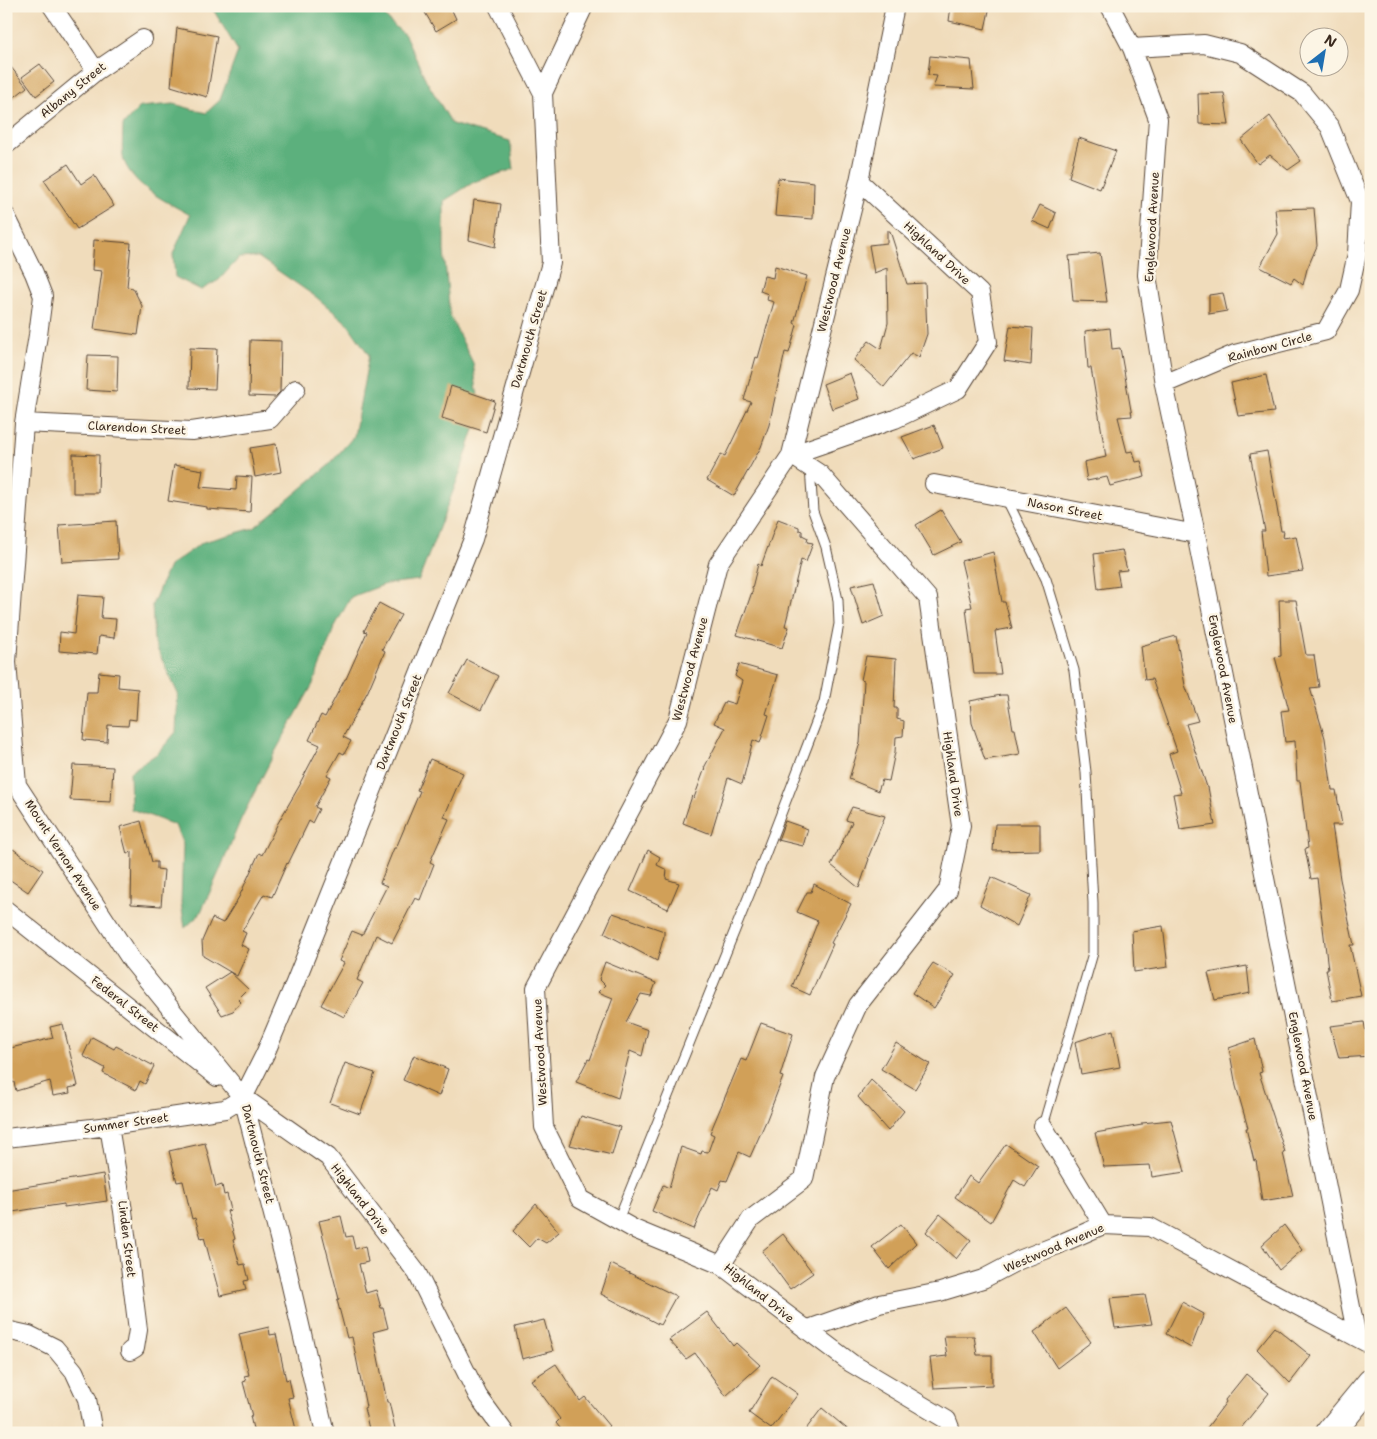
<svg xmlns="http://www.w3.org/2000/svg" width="1377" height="1439" viewBox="0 0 1377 1439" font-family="'Shantell Sans',sans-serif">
  <rect width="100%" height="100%" fill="#fcf5e5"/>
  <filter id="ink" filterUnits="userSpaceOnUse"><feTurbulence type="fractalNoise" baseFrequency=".02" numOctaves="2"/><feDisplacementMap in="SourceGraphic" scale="10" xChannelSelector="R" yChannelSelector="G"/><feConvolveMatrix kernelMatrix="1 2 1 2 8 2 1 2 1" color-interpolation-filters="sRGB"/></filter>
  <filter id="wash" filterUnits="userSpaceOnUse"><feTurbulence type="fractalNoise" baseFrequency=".0096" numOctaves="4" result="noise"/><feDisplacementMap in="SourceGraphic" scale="20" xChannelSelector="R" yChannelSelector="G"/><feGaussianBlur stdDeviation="1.12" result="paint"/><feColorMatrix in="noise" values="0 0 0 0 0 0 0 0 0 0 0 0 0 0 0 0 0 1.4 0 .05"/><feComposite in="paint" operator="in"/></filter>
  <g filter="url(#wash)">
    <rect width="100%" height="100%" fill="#f0dcbb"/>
    <path fill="#5cb07d" stroke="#4c6d4e" d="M211 6H378L390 22 405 35 426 80 452 124 510 141 514 169 474 182 444 201V251L450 316 473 363 480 410 460 473 419 580 386 584 351 597 334 628 313 684 275 752 241 819 219 872 200 914 185 928 181 903 183 845 175 825 131 809 130 772 158 753 176 732 178 694 154 642 152 605 169 566 203 542 254 528 328 466 354 436 369 355 347 323 316 297 258 257 239 258 219 280 201 290 175 277 173 254 190 215C166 201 135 188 124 161 121 153 123 134 123 125L140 107 174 104 206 113 220 100 238 51Z"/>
    <g id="blocks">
      <path fill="#d1a059" d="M421 6H450L456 19 436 31Z
        M951 6H990L985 29 949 21Z
        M177 28 217 36 207 97 171 86Z
        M930 56 971 60 974 89 933 87 937 76 928 75Z
        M6 61 27 87 6 104Z
        M40 64 54 82 36 96 22 77Z
        M1224 93 1229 125 1199 124 1198 94Z
        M1270 116 1301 161 1288 170 1270 155 1258 164 1241 140Z
        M1079 138 1116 151 1100 189 1069 177Z
        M68 164 81 184 94 175 114 206 77 229 44 180Z
        M778 178 814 182 813 219 775 216Z
        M474 200 501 204 495 247 469 240Z
        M1040 205 1056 213 1050 229 1032 221Z
        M1314 208 1317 246 1307 269 1303 285 1294 278 1291 283 1260 267 1278 234 1275 209Z
        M887 231H890L907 284 925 283 927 334 919 357 911 353 884 387 854 360 869 341 881 349 888 323 887 268 874 273 869 245 887 243Z
        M94 240 131 243 127 287 133 288 142 306 138 335 94 329 102 271 92 270Z
        M1100 253 1107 302 1073 301 1069 256Z
        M775 266 807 276 794 323 797 325 789 353 785 352 769 425 761 447 734 496 707 480 721 454 725 456 751 402 744 400 756 357 758 358 774 302 767 300 768 294 760 291 764 276 773 278Z
        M1223 293 1227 311 1209 314V295Z
        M1010 326 1033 328 1031 365 1004 361Z
        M1110 328 1112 349 1120 348 1132 416 1118 417 1127 452 1133 451 1136 462 1141 461 1145 477 1110 486 1107 477 1087 481 1084 462 1106 457 1091 368H1088L1085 331Z
        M250 340 281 341 280 392 275 397 249 396Z
        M190 348 217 349 215 389 189 388Z
        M88 355 118 356 117 392 86 390Z
        M850 373 859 399 832 409 823 384Z
        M1266 375 1274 412 1238 416 1231 383Z
        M451 386 495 401 486 432 442 418Z
        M934 425 943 448 914 459 902 437Z
        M276 444 281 472 255 477 250 448Z
        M1267 451 1281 531H1284L1283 538 1296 536 1303 571 1266 576 1261 531H1265L1250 454Z
        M73 454 99 455 98 493H73Z
        M174 465 203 470 200 487 236 490 237 476 252 477 250 512 207 509V507L168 501Z
        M941 510 961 542 934 555 916 525Z
        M778 519 799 527V530L802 531V535L808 538 807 542 813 543 806 562 801 560 785 626 789 627 782 648 737 635 753 589 752 588 758 564 761 566Z
        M116 521 118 559 62 562 59 525Z
        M1122 550 1127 570 1117 571 1120 586 1098 589 1094 554Z
        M993 552 1002 602H1005L1012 628 995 631 1001 674H974L966 608 972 607 961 561Z
        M874 581 884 616 863 625 851 586Z
        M78 595 103 597 101 618 116 619 114 638 99 636 97 654 59 651 60 632 74 634Z
        M1279 600H1296L1306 655H1314L1319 687 1310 688 1325 738 1332 790H1336L1342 825H1332L1340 879 1354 945H1350L1361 996 1332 1001 1326 969H1328L1317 878 1311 879 1305 849 1308 848 1300 781H1297L1295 741 1285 742 1281 711 1289 710 1275 657 1281 656Z
        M379 603 401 615 382 649 385 651 368 691 343 737 351 741 344 754 340 752 327 775 331 777 315 807 319 809 312 823 309 821 288 864 287 863 272 897 264 894 242 931 246 933 241 945 249 949 237 976 203 956 202 941 212 918 223 923 239 897 259 853 262 855 278 823 301 783H300L320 745 309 740 321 715 325 717 345 679H346L367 632 364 631Z
        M1176 636 1185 685 1198 721 1186 724 1207 787H1208L1215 825 1180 830 1173 794 1181 793 1169 754 1177 751 1152 679 1145 680 1141 646Z
        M866 656 896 659 894 708H897V719L904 721 903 736 896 737 895 752 889 781 882 780 878 791 849 779 860 743 864 681 861 680Z
        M467 660 498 676 481 710 449 693Z
        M739 664 778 675 766 714 769 715 760 743 753 740 742 784 728 778 711 834 683 823 692 796 694 798 705 768H704L725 728 714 723 725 701 735 704 742 681 735 676Z
        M99 672 119 674 118 687 138 689 136 720 129 719 128 726 108 725 107 742 83 740 87 692H97Z
        M1001 695H1007L1013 729H1015L1020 754 985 760 972 723 970 701Z
        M430 759 463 773 444 817 449 819 430 862 434 864 420 900 415 898 392 943 376 935 357 980 363 983 344 1017 321 1005 344 963 339 961 352 931 362 935 387 886 380 883 394 848H396L420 791 417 790Z
        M73 765 113 767 111 802 70 800Z
        M852 807 885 816 868 858 869 859 859 888 831 865 852 822 846 820Z
        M141 821 152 862H157V869L164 870 161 906 131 904 132 852 127 854 120 827Z
        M785 821 808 829 803 846 778 840Z
        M995 824H1040V850L993 851Z
        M13 849 43 870 28 892 6 877V859Z
        M648 850 660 857 657 865 667 870 666 879 679 883 668 909 630 891Z
        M991 877 1031 895 1017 926 980 905Z
        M814 884 851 904 831 943 833 944 810 995 792 987 818 921 797 912 807 892H811Z
        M613 913 664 931V936L657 961 604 933Z
        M1163 926 1168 967 1134 972 1132 931Z
        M605 962 656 983 651 996 641 994 626 1022 648 1030 642 1056 630 1051 618 1098 576 1082 588 1059 590 1060 613 998 598 992 605 985 599 979Z
        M933 963 955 975 934 1008 912 993Z
        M1247 966 1250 993 1215 1000 1208 973Z
        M230 972 248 989 238 999 241 1002 233 1011 222 1015 205 988Z
        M1364 1022 1371 1056 1339 1058 1330 1026Z
        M761 1023 793 1034 780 1076 783 1077 767 1119 750 1157 739 1152 727 1181 722 1180 718 1190 712 1187 694 1229 652 1211 663 1185 669 1188 681 1147 701 1154 702 1151 708 1152 714 1135 710 1133 741 1059 746 1061Z
        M63 1024 78 1086 69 1088 70 1093 53 1096 50 1081 16 1091 14 1082 6 1084V1049L53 1038 50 1027Z
        M1113 1030 1120 1067 1081 1074 1075 1042Z
        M92 1037 114 1049 116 1046 154 1066 145 1084 140 1081 136 1090 103 1073 105 1068 83 1056Z
        M1255 1039 1262 1072 1259 1073 1285 1152 1283 1153 1293 1196 1262 1201 1256 1160 1254 1161 1246 1128H1248L1236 1086 1229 1048Z
        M896 1043 930 1064 915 1089 881 1069Z
        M414 1055 448 1069 439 1096 403 1080Z
        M345 1063 375 1073 360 1114 330 1103Z
        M871 1080 904 1111 888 1131 858 1097Z
        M581 1116 620 1127 612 1155 570 1145Z
        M1171 1120 1185 1172 1152 1177 1150 1165 1104 1167 1095 1133 1142 1125V1123Z
        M205 1143 216 1187 222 1185 224 1195 227 1194 231 1210 227 1211 235 1239 233 1240 240 1265 245 1264 249 1280 244 1281 246 1290 220 1296 204 1237 201 1238 195 1218 192 1219 183 1181 177 1182 169 1151Z
        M1006 1144 1038 1166 1025 1187 1014 1180 991 1222 955 1197 969 1176 978 1183Z
        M103 1174 107 1201 64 1207V1204L6 1213V1190Z
        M536 1204 559 1232 546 1243 537 1238 529 1247 513 1231Z
        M940 1214 971 1240 956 1259 926 1232Z
        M341 1216 346 1237 352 1236 355 1249 365 1246 368 1262 359 1264 366 1293 376 1290 381 1308H383L388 1328 373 1332 387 1402H389L396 1433H370L364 1408 366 1407 352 1337 347 1338 337 1300 339 1299 319 1221Z
        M901 1224 916 1243 889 1269 872 1247Z
        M1284 1225 1302 1250 1279 1270 1262 1245Z
        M783 1234 813 1273 790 1289 762 1251Z
        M611 1264 676 1296 660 1325 601 1294Z
        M1145 1295 1152 1324 1115 1328 1110 1298Z
        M1182 1302 1204 1314 1191 1348 1166 1334Z
        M1066 1308 1091 1342 1057 1368 1034 1332Z
        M707 1312 733 1346 736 1343 760 1365 726 1396 695 1353 686 1359 669 1340Z
        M544 1320 553 1351 522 1359 515 1327Z
        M269 1327 270 1335 276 1334 286 1380 289 1379 293 1397 288 1398 297 1433H254L250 1416H252L243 1382 246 1381 244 1376 249 1375 239 1334Z
        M1275 1327 1311 1356 1290 1383 1257 1349Z
        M944 1336H974L977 1355H992V1385L934 1388 930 1358 947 1356Z
        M556 1364 580 1401 585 1397 609 1426 602 1433H564L556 1423 560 1419 531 1380Z
        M1246 1374 1269 1393 1237 1433H1203L1226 1402 1225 1400Z
        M772 1376 798 1394 771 1429 749 1413Z
        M822 1408 852 1433H803Z"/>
    </g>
  </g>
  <g filter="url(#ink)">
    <use href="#blocks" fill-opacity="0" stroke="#564536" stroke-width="1"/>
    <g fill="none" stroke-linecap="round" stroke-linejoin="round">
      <defs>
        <path id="lane" d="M1006 498 1046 579 1074 670 1086 772 1093 903V953L1043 1126
          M618 1220 762 863 824 702 839 624 838 600 826 547 813 511 810 467"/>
        <path id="street" d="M52 6 96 71
          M895 6 859 181 791 455 718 564 678 720 536 988 544 1127 580 1199 634 1229 721 1265 851 1363 947 1420 952 1433
          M1110 6 1132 48 1158 119 1147 275 1164 384 1196 534 1357 1337
          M1132 48 1204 44 1240 53 1302 93 1330 127 1360 201 1357 254 1349 290 1326 331 1235 354 1164 384
          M543 93 584 6
          M6 145 96 71 143 39
          M6 216 34 273 43 296 38 335 24 423 7 662 17 785 132 961 243 1098
          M24 423 192 431 270 419 296 389
          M791 455 895 419 958 389 988 342 980 293 859 181
          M934 484 1196 534
          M6 910 217 1077
          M240 1095 328 1157 417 1273 478 1396 505 1433
          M109 1126 123 1211 138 1330 135 1348 130 1351
          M1043 1126 1103 1225
          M6 1138 109 1126 225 1109 243 1098
          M721 1265 751 1219 804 1179 825 1077 858 1005 948 890 961 826 928 598 820 474 791 455
          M6 1330 29 1335 55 1348 74 1371 87 1399 93 1433
          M806 1330 879 1304 940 1292 983 1279 1019 1260 1055 1246 1103 1225 1150 1227 1371 1345
          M325 1433 288 1273 243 1098 265 1054 295 983 473 539 551 263 543 93 498 6"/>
        <path id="primary" d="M1330 1433 1371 1383"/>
      </defs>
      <use href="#lane" stroke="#564536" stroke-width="11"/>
      <use href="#street" stroke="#564536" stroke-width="20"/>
      <use href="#primary" stroke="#564536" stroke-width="30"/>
      <use href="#lane" stroke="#fff" stroke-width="9"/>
      <use href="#street" stroke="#fff" stroke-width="18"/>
      <use href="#primary" stroke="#fff" stroke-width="28"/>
    </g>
  </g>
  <g text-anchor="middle" stroke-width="5" stroke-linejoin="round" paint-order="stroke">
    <g font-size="12" fill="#3b2a1e" stroke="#fcf5e5">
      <text transform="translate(73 90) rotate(-39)" y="4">Albany Street</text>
      <text transform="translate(1152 227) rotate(-87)" y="4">Englewood Avenue</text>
      <text transform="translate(937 253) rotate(43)" y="4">Highland Drive</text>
      <text transform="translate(834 280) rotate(-76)" y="4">Westwood Avenue</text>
      <text transform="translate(529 339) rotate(-74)" y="4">Dartmouth Street</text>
      <text transform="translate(1270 347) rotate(-15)" y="4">Rainbow Circle</text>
      <text transform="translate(137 428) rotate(3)" y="4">Clarendon Street</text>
      <text transform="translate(1065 509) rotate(11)" y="4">Nason Street</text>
      <text transform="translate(690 669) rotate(-75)" y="4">Westwood Avenue</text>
      <text transform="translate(1223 669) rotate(79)" y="4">Englewood Avenue</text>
      <text transform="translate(399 722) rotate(-68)" y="4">Dartmouth Street</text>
      <text transform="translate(953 774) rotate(82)" y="4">Highland Drive</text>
      <text transform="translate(63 855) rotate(57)" y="4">Mount Vernon Avenue</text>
      <text transform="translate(125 1004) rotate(38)" y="4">Federal Street</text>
      <text transform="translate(540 1052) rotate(-93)" y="4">Westwood Avenue</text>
      <text transform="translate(1303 1066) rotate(79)" y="4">Englewood Avenue</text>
      <text transform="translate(126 1123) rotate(-8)" y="4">Summer Street</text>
      <text transform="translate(258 1154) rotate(76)" y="4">Dartmouth Street</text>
      <text transform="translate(360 1199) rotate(52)" y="4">Highland Drive</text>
      <text transform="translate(127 1239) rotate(83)" y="4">Linden Street</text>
      <text transform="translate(1054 1248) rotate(-23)" y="4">Westwood Avenue</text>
      <text transform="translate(759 1293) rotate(39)" y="4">Highland Drive</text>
    </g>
  </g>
  <rect width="1377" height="1439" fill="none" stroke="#fcf5e5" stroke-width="25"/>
  <g transform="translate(1324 52) rotate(31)"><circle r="24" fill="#fcf5e5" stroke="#afa495"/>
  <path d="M0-4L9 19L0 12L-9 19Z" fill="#1f6fb2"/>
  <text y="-8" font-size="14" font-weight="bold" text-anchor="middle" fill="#3b2a1e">N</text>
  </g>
</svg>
